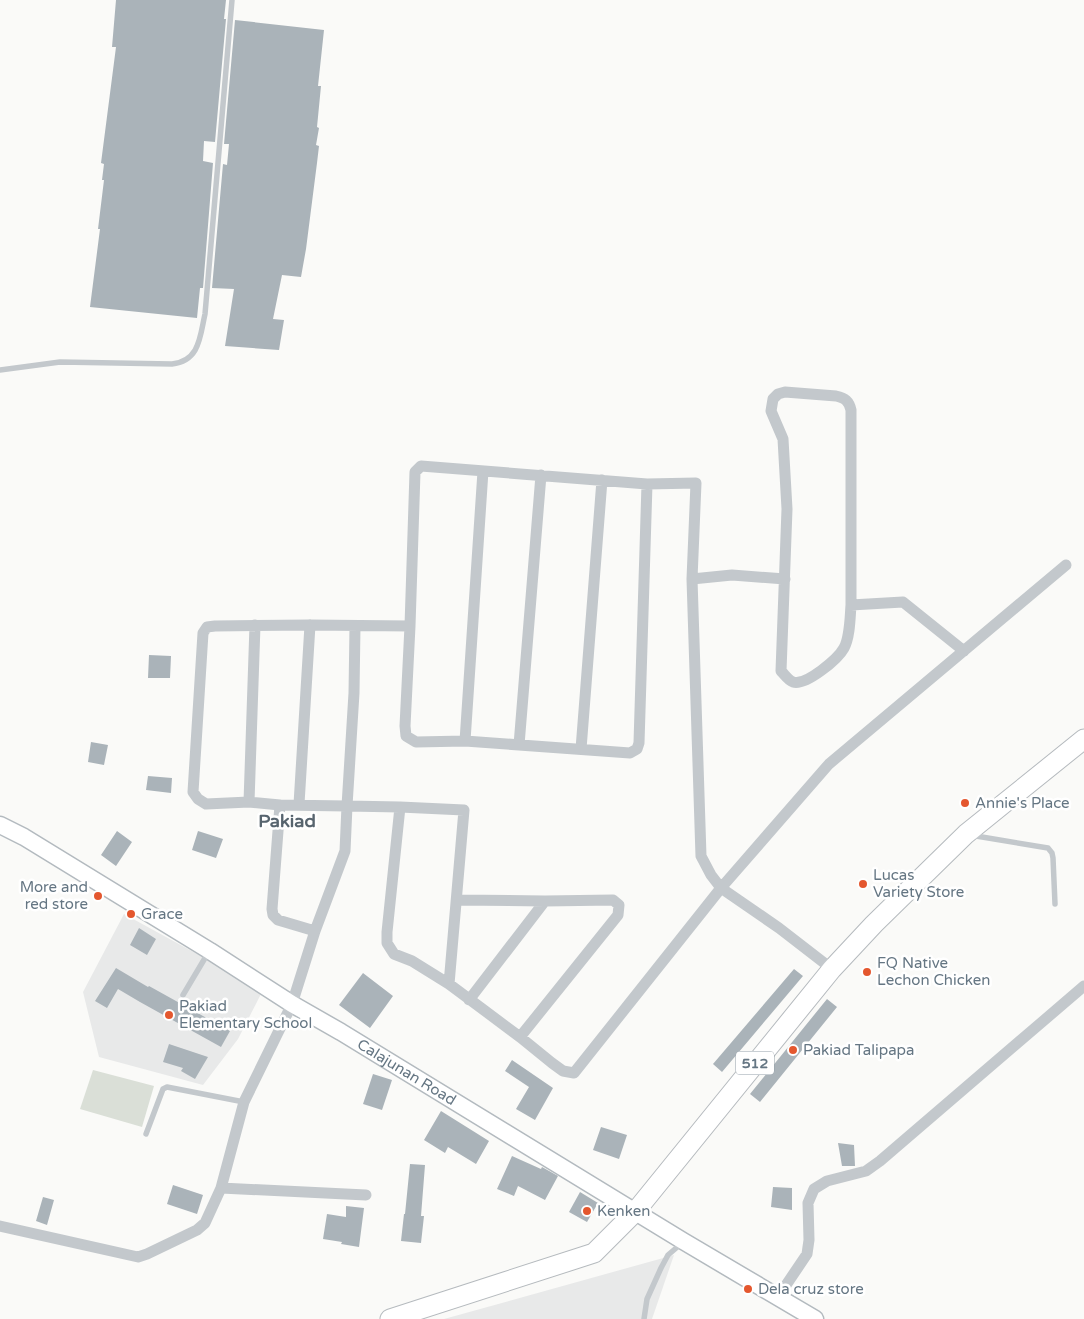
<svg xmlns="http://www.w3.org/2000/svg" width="1084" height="1319" viewBox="0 0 1084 1319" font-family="'Varela Round',sans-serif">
  <rect width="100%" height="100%" fill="#fafaf8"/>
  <path fill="#e8e9e9" d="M124 914 263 990 238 1039 203 1085 99 1057 83 992Z
    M674 1255 652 1319H444Z"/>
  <path fill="#dadfd7" d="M93 1070 154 1086 142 1127 80 1109Z"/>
  <path fill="#aab3b9" d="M116 0H226L224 19H226L215 142 204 141 203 161 213 163 203 288H200L197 318 90 307 100 229H98L104 180H102L104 164 101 163 116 47H112Z
    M235 20 324 30 318 86H321L317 127 319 128 316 145 319 146 317 163 306 249 301 277 282 275 273 319 284 320 279 350 225 346 234 289 212 288 223 164 227 165 229 144H224Z
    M149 655 171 656 170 678H148Z
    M91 742 108 745 104 765 88 762Z
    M148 776 172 778 171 793 146 790Z
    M117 831 132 842 116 866 101 855Z
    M198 831 223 839 216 858 192 850Z
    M139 928 156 939 147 955 130 945Z
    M116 968 148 987 149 986 230 1031 221 1047 140 1002 118 989 107 1008 95 1001Z
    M794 969 803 976 722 1072 713 1064Z
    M363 973 393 996 370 1028 339 1005Z
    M827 999 837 1007 760 1102 750 1094Z
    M169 1044 208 1057 195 1079 181 1071 183 1068 163 1062Z
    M512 1060 553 1088 535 1120 516 1109 529 1087 505 1071Z
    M373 1074 392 1080 382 1110 363 1104Z
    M441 1111 489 1141 476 1164 448 1147 445 1153 424 1140Z
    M601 1127 627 1135 619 1159 593 1150Z
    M838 1143 854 1145 855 1166H842Z
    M512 1156 541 1169 542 1167 558 1176 545 1200 518 1186 514 1196 497 1189Z
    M410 1164 425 1165 421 1216H424L421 1243 401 1241 404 1214H405Z
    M173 1185 203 1195 197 1214 167 1204Z
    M773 1187 792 1188V1210L771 1207Z
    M580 1192 598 1203 587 1222 569 1212Z
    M43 1197 54 1200 47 1225 36 1221Z
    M346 1206 364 1208 359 1247 341 1244 342 1242 323 1239 327 1214 346 1217Z"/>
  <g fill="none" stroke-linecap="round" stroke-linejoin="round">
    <defs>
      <g id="secondary">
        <path id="s1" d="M0 825 24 837 210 951 292 1004 341 1032 683 1241 815 1319"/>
      </g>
      <path id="primary" d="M390 1319 594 1253 635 1212 832 969 874 924 966 834 1084 739"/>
    </defs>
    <use href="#secondary" stroke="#b3babf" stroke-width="19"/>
    <use href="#primary" stroke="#b5babe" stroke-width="21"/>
    <path stroke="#c3c8cc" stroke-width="5.5" d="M0 370 60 362 172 364C200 361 200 336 205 314L232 0
      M970 835 1048 848 1052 853 1053 858 1055 904
      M183 995 208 953
      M146 1134 163 1089 167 1087 244 1102
      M644 1319 647 1299 661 1268 668 1255 682 1243"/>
    <path stroke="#c3c8cc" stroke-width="11" d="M785 392 836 396C845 398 849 401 851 410V605C850 618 850 637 844 648 838 659 806 686 793 682 788 680 785 675 781 671L787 509 783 439 771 411 773 399 778 394Z
      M647 484 639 743 637 749 630 753 465 741 416 742 406 736 405 726 410 626 415 472 421 466 647 484 696 483 692 579 701 856 711 875 721 888 779 928 832 969
      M692 579 732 575 785 579
      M851 605 903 602 964 651
      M355 626 354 693 347 806 400 807
      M465 741 483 471
      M519 745 541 475
      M581 749 602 480
      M249 802 255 625
      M299 804 310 625
      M280 805 347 806 345 851 315 931
      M457 900 545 901 613 900 619 905 618 915 520 1037
      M449 984 464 810 400 807 387 932V943L394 954 412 961 449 984 520 1037 552 1063 563 1071 574 1073 721 888 829 764 1066 565
      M469 1000 545 901
      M221 1188 366 1195
      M0 1226 138 1257 147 1254 197 1230 205 1223 221 1188 244 1102 292 1004 315 931 278 920 273 915 272 909 280 805 249 802 206 804 198 799 193 792 203 633 207 627 215 626 310 625 410 626
      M778 1297 807 1254 809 1240 808 1203 814 1189 827 1181 866 1171 880 1161 1084 986"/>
    <use href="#secondary" stroke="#fff" stroke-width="16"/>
    <use href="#primary" stroke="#fff" stroke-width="19"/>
  </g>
  <g fill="#e4572e" stroke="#fff" stroke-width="2">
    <circle cx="965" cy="803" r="5"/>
    <circle cx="863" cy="884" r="5"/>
    <circle cx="98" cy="896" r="5"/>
    <circle cx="131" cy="914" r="5"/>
    <circle cx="867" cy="972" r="5"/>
    <circle cx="169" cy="1015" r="5"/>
    <circle cx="793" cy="1050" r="5"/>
    <circle cx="587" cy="1211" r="5"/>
    <circle cx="748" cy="1289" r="5"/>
  </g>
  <g text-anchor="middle" stroke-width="5" stroke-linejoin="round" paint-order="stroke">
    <rect fill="#fff" stroke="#939fa8" stroke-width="1" x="736" y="1051.5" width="38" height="23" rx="4"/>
    <g font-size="14" font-weight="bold" fill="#657683">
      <text x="755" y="1068">512</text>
    </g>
    <g font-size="15" fill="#657683" stroke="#fff" text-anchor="start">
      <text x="975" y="808">Annie's Place</text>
      <text x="873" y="880">Lucas<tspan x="873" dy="17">Variety Store</tspan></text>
      <text x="88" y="892" text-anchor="end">More and<tspan x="88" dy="17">red store</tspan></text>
      <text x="141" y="919">Grace</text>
      <text x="877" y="968">FQ Native<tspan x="877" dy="17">Lechon Chicken</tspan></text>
      <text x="179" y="1011">Pakiad<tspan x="179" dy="17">Elementary School</tspan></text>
      <text x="803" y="1055">Pakiad Talipapa</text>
      <text x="597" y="1216">Kenken</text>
      <text x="758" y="1294">Dela cruz store</text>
    </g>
    <g font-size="15" fill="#657683" stroke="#fff">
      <text dy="5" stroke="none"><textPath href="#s1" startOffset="476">Calajunan Road</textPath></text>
    </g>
    <g font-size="18" font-weight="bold" fill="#57646e" stroke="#fff">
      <text x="287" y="827">Pakiad</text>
    </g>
  </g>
</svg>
